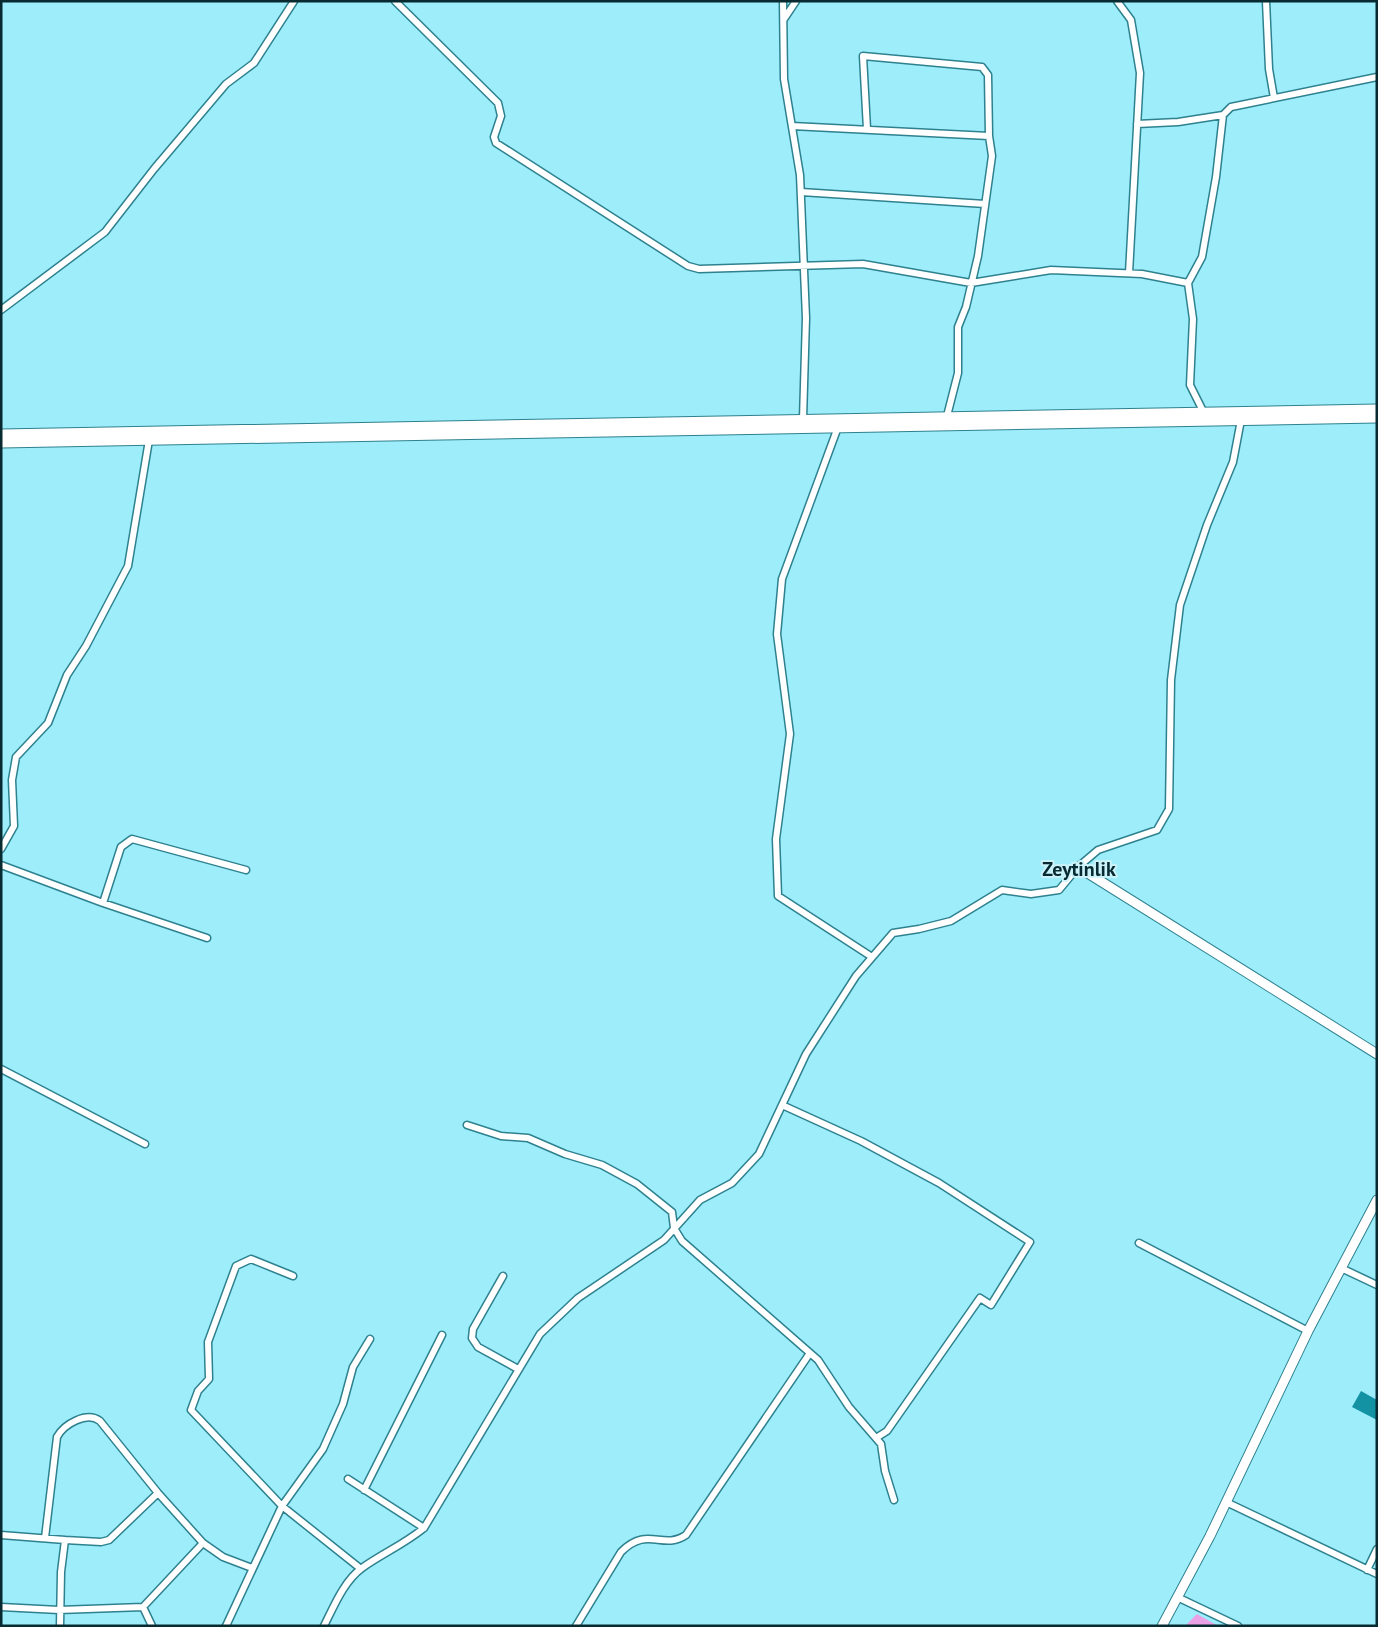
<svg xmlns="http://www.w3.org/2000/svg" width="1378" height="1627" viewBox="0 0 1378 1627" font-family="'PT Sans',sans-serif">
  <rect width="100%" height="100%" fill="#9dedfb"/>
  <path fill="#eba1e5" d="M1197 1614 1218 1626H1185Z"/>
  <path fill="#1292a3" d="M1361 1391 1377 1400V1420L1352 1407Z"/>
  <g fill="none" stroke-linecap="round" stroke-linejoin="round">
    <defs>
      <path id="street" d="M395 1 498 103 501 116 494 137 496 143 688 266 699 269 863 264 971 283 1051 270 1142 274 1188 283 1193 319 1190 385 1204 413
        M783 1 784 79 800 175 806 318 803 419
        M1117 1 1131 20 1140 73 1129 273
        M1266 1 1269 69 1274 98
        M784 19 796 1
        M1137 124 1178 122 1223 115
        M792 126 989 136 992 156 978 256 966 307 958 327V373L947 416
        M867 129 863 56 982 67 988 75 989 136
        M801 192 985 204
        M1188 283 1202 257 1216 177 1223 115 1231 107 1377 77
        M1 310 105 232 154 169 226 84 254 63 294 1
        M838 427 782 579 777 634 790 734 776 839 778 896 872 957
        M1 849 14 826 12 780 16 757 48 723 67 675 86 646 128 566 149 440
        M1 865 103 903 207 938
        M103 903 121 847 132 839 246 870
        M1 1069 145 1144
        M782 1105 861 1141 939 1183 1030 1242 991 1305 980 1298 887 1431 876 1438
        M467 1125 501 1136 528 1138 565 1154 602 1165 637 1184 672 1212 674 1228 682 1241 818 1360 849 1407 881 1444 885 1471 894 1500
        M1139 1243 1308 1331
        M1341 1268 1377 1285
        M293 1276 251 1259 236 1266 208 1342 209 1379 198 1391 191 1410 282 1506 361 1569
        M503 1276 473 1329 472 1338 478 1347 518 1369
        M348 1479 424 1528
        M364 1490 442 1335
        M1226 1502 1377 1574
        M1 1535 65 1540 61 1572 60 1626
        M45 1538 57 1437C64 1424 87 1411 100 1421L158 1493 203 1543 223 1557 252 1568
        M65 1540 101 1542 109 1540 158 1493
        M1367 1570 1377 1549
        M1177 1597 1238 1626
        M1 1607 59 1610 143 1607 152 1626
        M143 1607 203 1543
        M226 1626 282 1506 323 1449 343 1404 353 1367 370 1339
        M324 1626C334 1606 344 1581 362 1568 383 1553 403 1545 424 1528L540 1334 578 1298 664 1240 700 1200 732 1183 759 1154 806 1054 856 976 893 933 919 929 951 921 1002 890 1031 894 1059 890 1078 867 1098 850 1157 830 1169 809 1171 680 1180 605 1207 525 1233 462 1241 420
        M576 1626 621 1552C648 1525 662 1551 686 1535L810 1353"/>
      <path id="secondary" d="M1 434 1377 409
        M1 443 1377 418
        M1078 867 1377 1054
        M1162 1626 1210 1536 1308 1331 1377 1200"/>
    </defs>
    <use href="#street" stroke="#2e818e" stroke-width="9"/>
    <use href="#secondary" stroke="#2e818e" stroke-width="11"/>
    <use href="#street" stroke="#fff" stroke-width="6"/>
    <use href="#secondary" stroke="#fff" stroke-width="9"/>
  </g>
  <g text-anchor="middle" stroke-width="4" stroke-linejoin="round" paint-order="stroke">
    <g font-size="20" font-weight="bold" fill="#082b31" stroke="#cdf3fa">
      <text x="1079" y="876">Zeytinlik</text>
    </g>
  </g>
  <rect width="1378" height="1627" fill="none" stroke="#082b31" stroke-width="5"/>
</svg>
